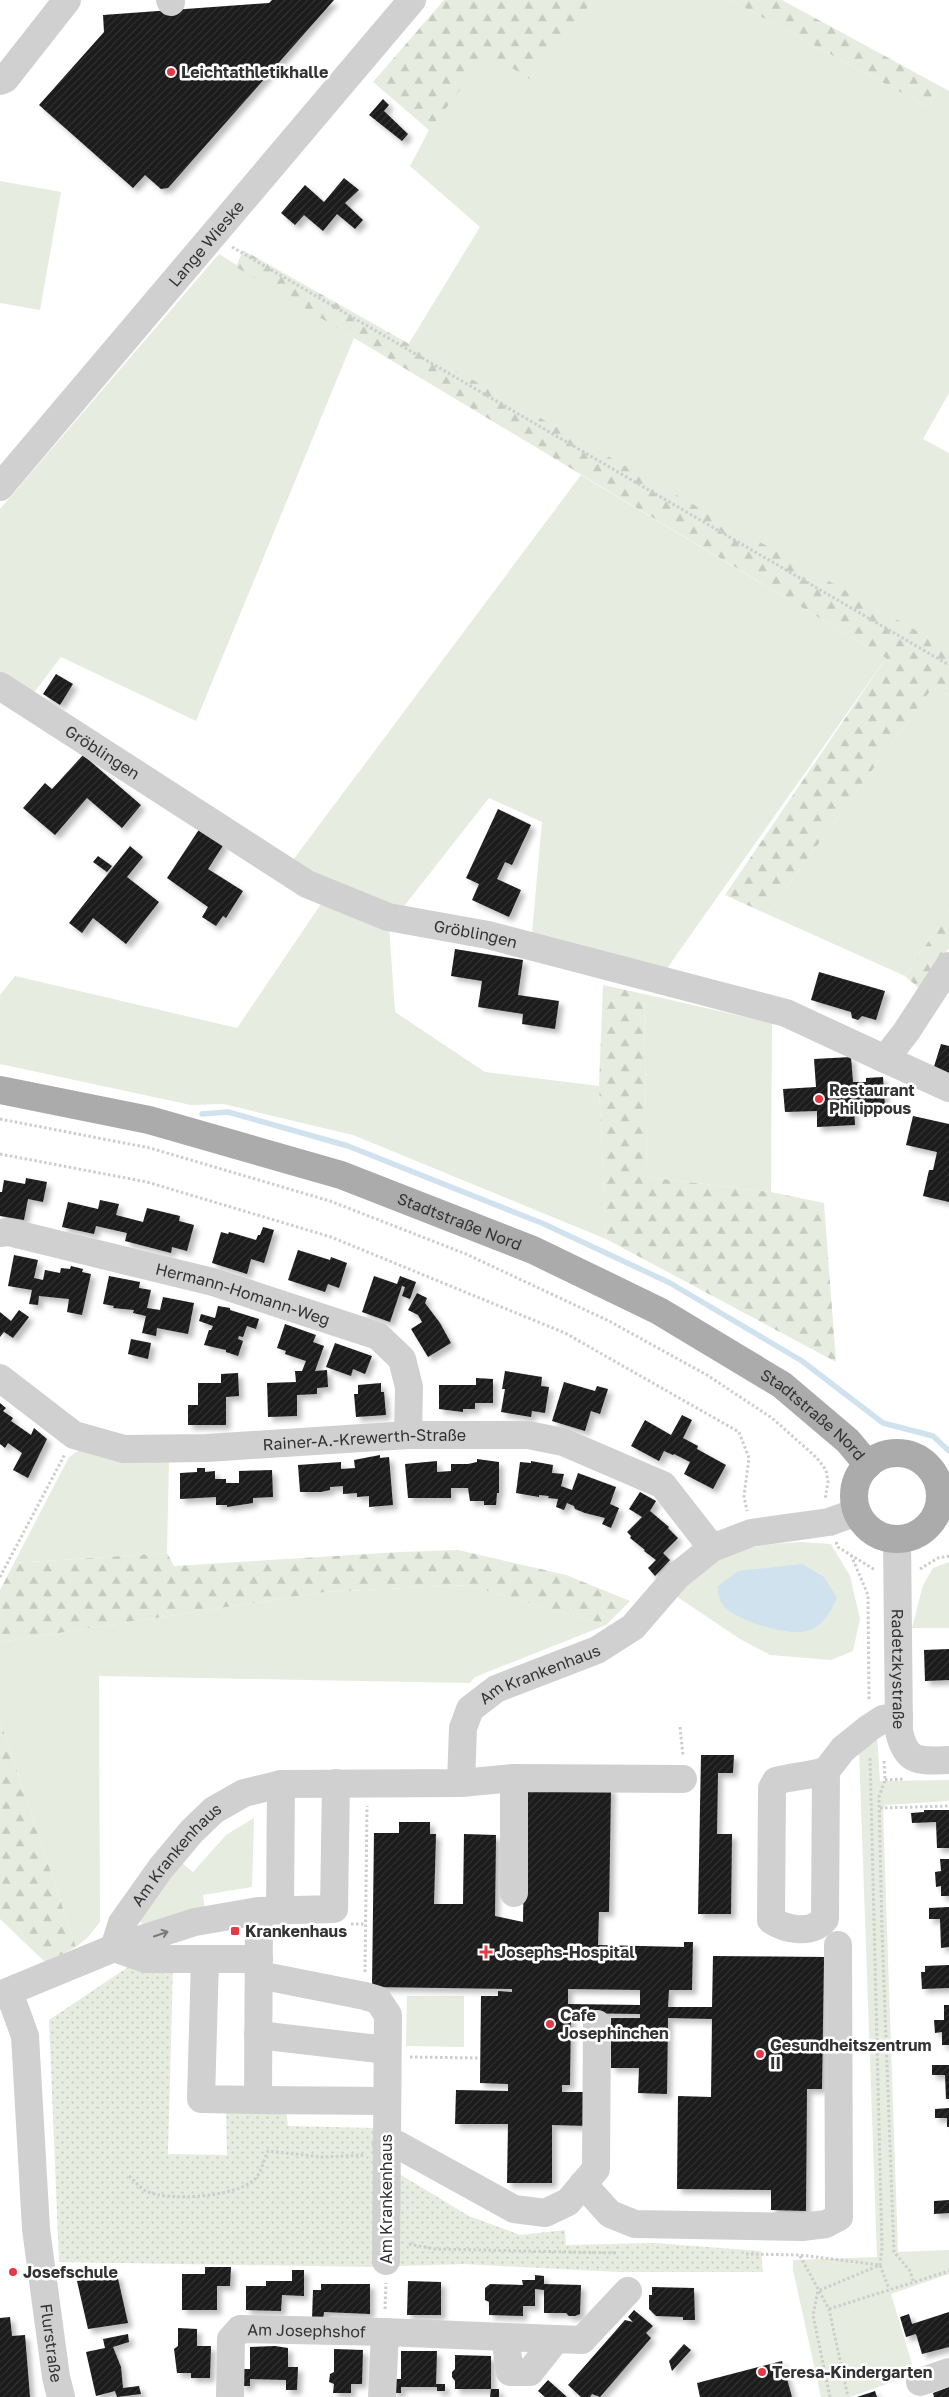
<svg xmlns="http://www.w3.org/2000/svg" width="949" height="2397" viewBox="0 0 949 2397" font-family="'Golos Text',sans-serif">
  <defs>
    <pattern id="forest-firs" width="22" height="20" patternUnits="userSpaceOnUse" patternTransform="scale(1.25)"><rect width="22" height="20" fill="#e6ecdf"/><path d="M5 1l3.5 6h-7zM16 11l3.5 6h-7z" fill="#c6cbc0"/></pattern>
    <pattern id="park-dots" width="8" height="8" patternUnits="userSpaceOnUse" patternTransform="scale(1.25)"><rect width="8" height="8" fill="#e6ecdf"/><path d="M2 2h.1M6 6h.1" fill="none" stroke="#c6cbc0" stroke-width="1.8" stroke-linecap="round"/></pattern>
    <pattern id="building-hatch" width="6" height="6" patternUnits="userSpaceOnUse" patternTransform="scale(1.25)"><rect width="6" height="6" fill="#1a1a1a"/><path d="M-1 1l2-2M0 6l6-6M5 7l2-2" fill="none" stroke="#333"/></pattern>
    <filter id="shadow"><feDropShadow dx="4.5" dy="4.5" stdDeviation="2.5" flood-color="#0004"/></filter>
  </defs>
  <rect width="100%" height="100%" fill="#fff"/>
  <path fill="#e6ecdf" d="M594 0H730L928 107 940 86 949 91V393L923 439 949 453V649L408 345 480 227 410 166 429 130 489 52 529 79Z
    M0 181 61 192 40 310 0 303Z
    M219 254 354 338 196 721 61 657 32 695 0 673V509Z
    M581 475 886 658 663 974 532 933 542 822 489 798 401 910 290 864Z
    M933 687 949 696V911L905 976 767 914Z
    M323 901 389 925 395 1012 485 1072 599 1086 606 1239 353 1135 223 1104 191 1105 0 1064V995L15 976 237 1028Z
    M644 994 772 1023 771 1192 647 1177Z
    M80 1450 169 1462 167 1553 14 1563 69 1457Z
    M801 1542 831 1544 850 1576 860 1619 853 1651 831 1660 770 1655 740 1639 676 1596C720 1551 740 1546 801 1542Z
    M949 1562V1628H912L923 1585 933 1568Z
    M467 1585 606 1625 475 1677 470 1683 99 1676 100 1922 87 1938 76 1947 0 1720V1642L325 1592Z
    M877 1735 880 1781 949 1780V1801L885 1805 883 1811 898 2252 949 2250V2274L891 2294 915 2374 850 2397H821L793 2270V2260L877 2257 859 1749Z
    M254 1818 252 1887 203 1895 205 1910 147 1930 140 1921 182 1863 193 1872 226 1835Z
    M407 1996H464V2047L406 2046Z"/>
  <path fill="url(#forest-firs)" d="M444 0H594L529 79 489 53 429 130 373 82Z
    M730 0H782L940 86 928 107Z
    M243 250 949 649V696L933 687 767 914 725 895 886 658 236 267Z
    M949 911V948L921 990 905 976Z
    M603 985 644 994 647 1177 771 1192 824 1203 836 1362 606 1239 599 1086Z
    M458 1550 566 1575 630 1601 606 1625 467 1585 325 1592 0 1642V1590L14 1563 167 1553 174 1566 401 1552Z
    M0 1720 76 1947 46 1963 0 1919Z"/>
  <path fill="url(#park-dots)" d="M131 1965H173L168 2154 227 2155 226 2109 286 2111 288 2126 373 2128 374 2171 396 2172 469 2216 520 2235 565 2230 566 2245 654 2243 761 2251 763 2272H619L463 2264 374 2267 59 2262 49 2020Z"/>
  <path fill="#cfe2ee" d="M802 1564 824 1577 837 1598C831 1611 824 1625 810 1630 792 1638 730 1620 721 1602 719 1597 718 1591 717 1587L738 1571Z"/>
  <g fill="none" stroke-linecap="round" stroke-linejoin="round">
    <path stroke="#cfe2ee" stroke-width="5.5" d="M202 1114 228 1112 348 1146 544 1224 670 1283 802 1361 883 1423 933 1436 949 1451"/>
  </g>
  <path fill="url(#building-hatch)" fill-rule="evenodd" filter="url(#shadow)" d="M272 0H334L168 188 161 189 145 175 133 188 39 105 104 32 103 15 269 3Z
    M383 99 389 105 384 111 408 134 402 141 369 115Z
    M344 178 359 190 345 203 363 220 355 229 337 214 323 231 304 215 295 225 281 213 305 185 324 202Z
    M56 674 73 684 60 705 43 694Z
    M83 755 141 805 122 828 87 798 55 835 23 808 45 783 52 789Z
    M498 809 531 825 512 865 505 862 497 879 521 890 509 917 472 900 479 884 466 878Z
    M200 828 224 844 208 869 243 891 226 918 223 916 216 926 202 917 208 907 167 878Z
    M130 846 143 857 127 877 159 902 126 944 93 918 82 933 69 923Z
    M98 856 112 866 107 872 93 862Z
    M455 949 523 960 518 995 559 1001 555 1029 522 1024 523 1014 478 1007 482 981 451 976Z
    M819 972 885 991 876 1020 862 1016 858 1020 852 1018 851 1012 811 1000Z
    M941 1044 949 1046V1078L932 1073Z
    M851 1057 853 1082H866V1078L883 1077 885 1106 854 1108 855 1125 817 1127V1111L785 1112 783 1089 816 1087 814 1059Z
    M913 1116 949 1124V1202L923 1196 929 1170H933L937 1152 906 1145Z
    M26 1178 47 1182 43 1202 28 1199 24 1220 0 1216V1192H2L4 1180 25 1184Z
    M100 1200 119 1204 116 1215 143 1222 147 1208 180 1216 179 1221 194 1225 187 1251 172 1247 171 1253 125 1241 127 1233 96 1226 94 1234 62 1227 68 1202 98 1209Z
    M263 1227 274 1230 264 1263 251 1259 247 1274 212 1263 221 1232 228 1234 229 1232 256 1240 258 1235H260Z
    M298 1250 330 1260 331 1257 347 1263 339 1288 328 1284 325 1292 288 1280Z
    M14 1255 38 1260 34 1278 43 1280 45 1270 60 1273 61 1268 70 1269 71 1266 83 1269 82 1272 91 1274 82 1315 67 1312 69 1299 39 1296 38 1305 29 1304 32 1290 8 1286Z
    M109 1276 140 1282 139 1288 151 1290 147 1308 160 1310 163 1297 194 1303 188 1334 157 1328 156 1336 142 1333 146 1316 133 1313 134 1310 113 1308 114 1306 103 1304Z
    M374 1276 397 1284 400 1276 416 1282 410 1299 402 1296 405 1287 402 1286 390 1322 362 1312Z
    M417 1293 427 1298 425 1303 440 1323 451 1343 428 1357 411 1329 422 1322 418 1315 408 1310Z
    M218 1306 230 1308V1310L259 1319 256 1329 247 1326 243 1337 239 1336 238 1339 243 1341 238 1356 226 1352V1350L204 1345 209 1330H211L213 1326 199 1321 201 1314 215 1318Z
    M19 1310 29 1317 13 1338 4 1332 0 1337V1312L11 1321Z
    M285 1324 316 1335 313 1342 324 1346 315 1371 327 1370 328 1387 317 1388V1394L297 1395V1416L268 1417 267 1383 296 1382 295 1371H302L306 1361 285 1354 286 1351 277 1348Z
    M131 1339 151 1343 148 1359 128 1354Z
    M335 1343 372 1356 365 1374 353 1369 351 1376 326 1367Z
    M505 1371 542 1377 541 1386 549 1387 545 1413 532 1411 531 1417 501 1412 505 1389H502Z
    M238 1373 239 1396 226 1397V1425H188V1405H198V1383H221V1374Z
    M476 1378 493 1379V1403H475V1409H463V1412L439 1409V1385H476Z
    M564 1382 595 1391 597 1386 608 1389 600 1414 591 1411 585 1431 552 1421Z
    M381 1383V1392H384L386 1415 356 1417 354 1394H358V1385Z
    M0 1403 6 1408 3 1411 13 1418 11 1421 31 1435 34 1428 47 1439 28 1478 13 1470 22 1453 8 1443 5 1448 0 1444Z
    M682 1415 692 1420 683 1438 698 1446 697 1449 726 1465 713 1489 684 1474 690 1462 674 1454 673 1455 664 1451 659 1461 631 1446 645 1420 671 1435Z
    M380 1455V1458L389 1457 393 1505 369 1507V1496L357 1497V1493L343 1494V1486L330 1487V1490L321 1492H300L298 1465 341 1462V1469L355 1468 354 1460Z
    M477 1459 499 1462V1493H497L496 1505H484V1501H470L468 1488H451V1498H408L405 1464 437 1461V1472L451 1471V1464H468L477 1462Z
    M531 1461 553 1465 552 1473 564 1474 561 1486 572 1490 578 1473 616 1487 610 1504 619 1508 611 1528 602 1524 605 1518 585 1513 575 1509 574 1506 567 1503 564 1510 556 1507 558 1499 548 1498 549 1496 539 1495V1497L516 1493 520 1462 531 1463Z
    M197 1468H205V1472L215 1471V1479H226V1483H239V1471L272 1470 273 1497 253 1498V1503L227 1507V1505H216V1497L180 1499V1473L197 1472Z
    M640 1492 656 1501 650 1511 669 1527 668 1528 678 1538 663 1553 670 1560 655 1576 648 1568 656 1560 644 1551 645 1550 630 1538 631 1536 627 1532 642 1517 629 1509Z
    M949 1649V1680L925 1681 924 1650Z
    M701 1755H734L733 1773H718L717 1834H732L731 1914H698Z
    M525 1786 611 1788 609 1912H599L598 1945 684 1947V1942H693L692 1990H669L668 2007H712L713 1956 824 1957 822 2089H807L806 2211 771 2210V2190L677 2189 678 2096 711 2097 712 2019 668 2018 667 2094 638 2093 639 2068H611V2018H640V2014L571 2013 570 2085H562V2092H589V2126L552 2125V2183H507L508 2124H455L456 2090 508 2091V2084L480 2083 481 1996H498V1991L512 1992V1989L372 1987 374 1833H399V1822H430V1834H436L434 1904H463L464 1834 496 1835 495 1916 523 1922ZM568 1989 640 1990V2005L568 2004Z
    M924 1810H949V1848H937L936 1822 912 1823 911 1813 924 1812Z
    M940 1859H949V1896H941V1886L936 1887 935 1872 941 1871Z
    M949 1907V1947L941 1948 940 1919H929V1908Z
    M949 1965V1988L922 1989 921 1972H925V1966Z
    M944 2005H949V2045H942V2032L935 2033 934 2020H944Z
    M932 2065H949V2099H946L945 2075H932Z
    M949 2108V2127H947V2118H935V2109Z
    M949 2200V2213L934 2214V2201Z
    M205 2267H231L230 2286H217V2310H182V2274H205Z
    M292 2270H304V2296L282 2295 281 2311 246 2310V2286H266V2281H292Z
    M117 2274 128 2323 88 2329 77 2281Z
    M535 2275 544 2276V2284L581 2285 580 2314 575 2316H569L566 2313H544V2290L535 2289V2306H523V2316L489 2315V2302L485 2300V2288L490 2284 523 2285 522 2280H535Z
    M408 2281 441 2282V2315H407Z
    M321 2284H370V2314L324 2312 323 2320 312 2319 313 2290H321Z
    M652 2287 694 2288 695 2320H683V2317L656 2316 649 2309V2295H652Z
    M634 2310 653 2326 646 2333 651 2338 600 2397 592 2394 590 2397H581L568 2385 625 2320 633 2322 628 2317Z
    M949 2312V2347L922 2354 916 2334 906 2337 900 2317 909 2314 912 2324Z
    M10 2317 12 2336 25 2335 30 2397H0V2318Z
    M178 2328 197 2329V2346H211L210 2378H191V2373H177L174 2349 178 2346Z
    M128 2334 129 2342 113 2347 121 2367 123 2388 139 2386 141 2394 117 2397 115 2391 96 2396 86 2352 105 2348 103 2339Z
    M684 2344 691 2350 672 2371 669 2361Z
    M275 2346 288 2348V2367H298L297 2390H286V2380L250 2379V2386H241V2369H250V2347Z
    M334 2349 363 2350 362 2384H351V2393H333L334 2384 329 2382 330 2374 334 2372Z
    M401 2351H437L436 2384H445V2391H437V2387H401V2393H393V2379H401Z
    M455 2355 491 2356V2389H455V2381L452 2377V2372L455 2369Z
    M782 2361 792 2397H700L697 2383Z
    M548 2380 567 2397H545L538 2391Z
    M949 2387V2397H934L933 2393Z
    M491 2389H499V2397H490Z
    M875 2391 877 2397H857Z"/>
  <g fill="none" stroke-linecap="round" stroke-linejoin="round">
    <path stroke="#cdcdcd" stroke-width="3" stroke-dasharray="2.5 2.5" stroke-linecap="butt" d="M232 247 949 665
      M0 1119 150 1148 330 1201 466 1254 609 1321 707 1375 772 1418 817 1458 826 1470 828 1482 825 1500
      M0 1154 147 1182 331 1237 565 1333 739 1432 749 1458 744 1496 747 1511
      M836 1542 838 1547 875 1570
      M851 1555 868 1595 869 1700
      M920 1569 938 1558 949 1556
      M0 1577 65 1454
      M680 1727 683 1756
      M884 1761 885 1780 879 1797 882 1931 894 2252 910 2271 914 2283
      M885 1780 903 1779
      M880 1808 949 1806
      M351 1924H365
      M365 1972 367 1806
      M410 2057 480 2058
      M129 2176C134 2180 140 2188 146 2191 168 2202 237 2197 255 2179 261 2173 264 2159 268 2151L322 2157 366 2155
      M409 2244 435 2249 618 2253
      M746 2254 800 2255 880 2265 889 2289
      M800 2256 829 2309 848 2397
      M385 2309 386 2283
      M829 2309 949 2271
      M830 2397 813 2315 818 2291 880 2265 882 2248 870 1756"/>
    <g stroke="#d0d0d0" stroke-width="28">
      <path d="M170 0 171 2"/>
      <path d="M0 81 5 79 67 0"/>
      <path id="s1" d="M0 487 412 0"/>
      <path id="s2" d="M0 686 307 884 388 917 488 935 786 1013 885 1059 906 1032 949 966"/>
      <path d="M885 1059 949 1088"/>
      <path id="s3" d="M0 1233 8 1232 213 1282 378 1336 402 1359 409 1387 408 1435"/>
      <path id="s4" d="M0 1378 74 1435 124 1449 207 1448 408 1435H528L563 1442 663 1485 712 1548"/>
      <path id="s5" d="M897 1539 899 1731C906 1764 920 1761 949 1760"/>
      <path d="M826 1771C809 1776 793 1776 776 1781L772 1788 771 1920C786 1930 812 1935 825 1919L826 1771 843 1749 869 1728 883 1719 899 1716"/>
      <path d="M461 1783 514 1778 683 1779"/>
      <path d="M514 1893V1778"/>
      <path d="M280 1909 281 1784"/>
      <path id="s6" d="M114 1948 122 1923 161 1868 192 1831 214 1810 244 1793 281 1784 461 1783 463 1728 470 1709 496 1689 597 1650 633 1627 677 1576 712 1548 751 1533 829 1522 857 1512"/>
      <path d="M114 1948 146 1959H259"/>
      <path d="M205 1959 201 2099 258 2100 259 1911"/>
      <path d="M259 1975 365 1996 378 2000 388 2015 386 2261"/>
      <path id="s7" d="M9 1992 25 2036 36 2229 56 2377 61 2397"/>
      <path d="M0 1995 114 1948 195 1922 259 1911 334 1909 336 1783"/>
      <path d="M258 2035 387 2050"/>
      <path d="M258 2100 386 2101"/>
      <path d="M386 2144 398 2145 514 2209 545 2213 568 2202 596 2169 597 2024"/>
      <path d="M583 2184 610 2214 635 2224 802 2227 826 2224 839 2217 838 1945"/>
      <path d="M385 2332 505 2337 510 2372H530L556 2339 582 2340 628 2291"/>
      <path d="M505 2337 556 2339"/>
      <path d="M920 2382 949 2372"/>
      <path id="s8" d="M230 2397 231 2339 240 2329 385 2332 382 2397"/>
    </g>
    <g stroke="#ababab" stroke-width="28">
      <path id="s9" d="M0 1090 149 1120 341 1175 533 1250 659 1311 782 1385 848 1441 868 1465"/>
      <circle cx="897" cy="1496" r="43"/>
    </g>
  </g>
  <defs><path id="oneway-shaft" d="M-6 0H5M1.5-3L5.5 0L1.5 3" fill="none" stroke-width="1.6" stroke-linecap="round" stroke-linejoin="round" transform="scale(1.25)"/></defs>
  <use stroke="#7a7a7a" href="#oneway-shaft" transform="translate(161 1934) rotate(-19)"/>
  <g fill="#e63946" stroke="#fff" stroke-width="2">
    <circle cx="171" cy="72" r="5"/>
    <circle cx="819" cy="1099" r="5"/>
    <rect x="230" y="1926" width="10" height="10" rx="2.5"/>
    <path d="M483.5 1944.5h5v5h5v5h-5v5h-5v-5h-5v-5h5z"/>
    <circle cx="550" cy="2024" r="5"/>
    <circle cx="760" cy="2054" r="5"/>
    <circle cx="13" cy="2272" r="5"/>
    <circle cx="762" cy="2372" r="5"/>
  </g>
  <g text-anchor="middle" stroke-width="5" stroke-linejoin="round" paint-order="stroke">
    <g font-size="16" font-weight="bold" fill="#333" stroke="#fff" text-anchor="start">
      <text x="181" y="78">Leichtathletikhalle</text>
      <text x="829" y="1096">Restaurant<tspan x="829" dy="18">Philippous</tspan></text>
      <text x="245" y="1937">Krankenhaus</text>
      <text x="497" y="1958">Josephs-Hospital</text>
      <text x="560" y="2021">Cafe<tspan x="560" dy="18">Josephinchen</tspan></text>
      <text x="770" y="2051">Gesundheitszentrum<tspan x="770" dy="18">II</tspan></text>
      <text x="23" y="2278">Josefschule</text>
      <text x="772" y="2378">Teresa-Kindergarten</text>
    </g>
    <g font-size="16" fill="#333" stroke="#fff">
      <text dy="6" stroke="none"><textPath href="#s1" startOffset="319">Lange Wieske</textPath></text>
      <text dy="6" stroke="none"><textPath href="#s2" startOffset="122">Gröblingen</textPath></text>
      <text dy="6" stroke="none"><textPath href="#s2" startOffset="542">Gröblingen</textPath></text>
      <text dy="6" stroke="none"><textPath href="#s9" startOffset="479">Stadtstraße Nord</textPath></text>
      <text dy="6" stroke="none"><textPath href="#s3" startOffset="251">Hermann-Homann-Weg</textPath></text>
      <text dy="6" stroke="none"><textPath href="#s9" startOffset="884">Stadtstraße Nord</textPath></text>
      <text dy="6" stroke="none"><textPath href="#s4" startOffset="386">Rainer-A.-Krewerth-Straße</textPath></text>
      <text dy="6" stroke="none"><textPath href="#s5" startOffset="130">Radetzkystraße</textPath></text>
      <text dy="6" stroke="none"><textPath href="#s6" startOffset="579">Am Krankenhaus</textPath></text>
      <text dy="6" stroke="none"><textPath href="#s6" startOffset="114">Am Krankenhaus</textPath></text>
      <text transform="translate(386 2199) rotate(-90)" y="6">Am Krankenhaus</text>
      <text dy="6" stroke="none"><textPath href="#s8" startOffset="138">Am Josephshof</textPath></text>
      <text dy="6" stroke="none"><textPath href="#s7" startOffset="355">Flurstraße</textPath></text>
    </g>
  </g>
</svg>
